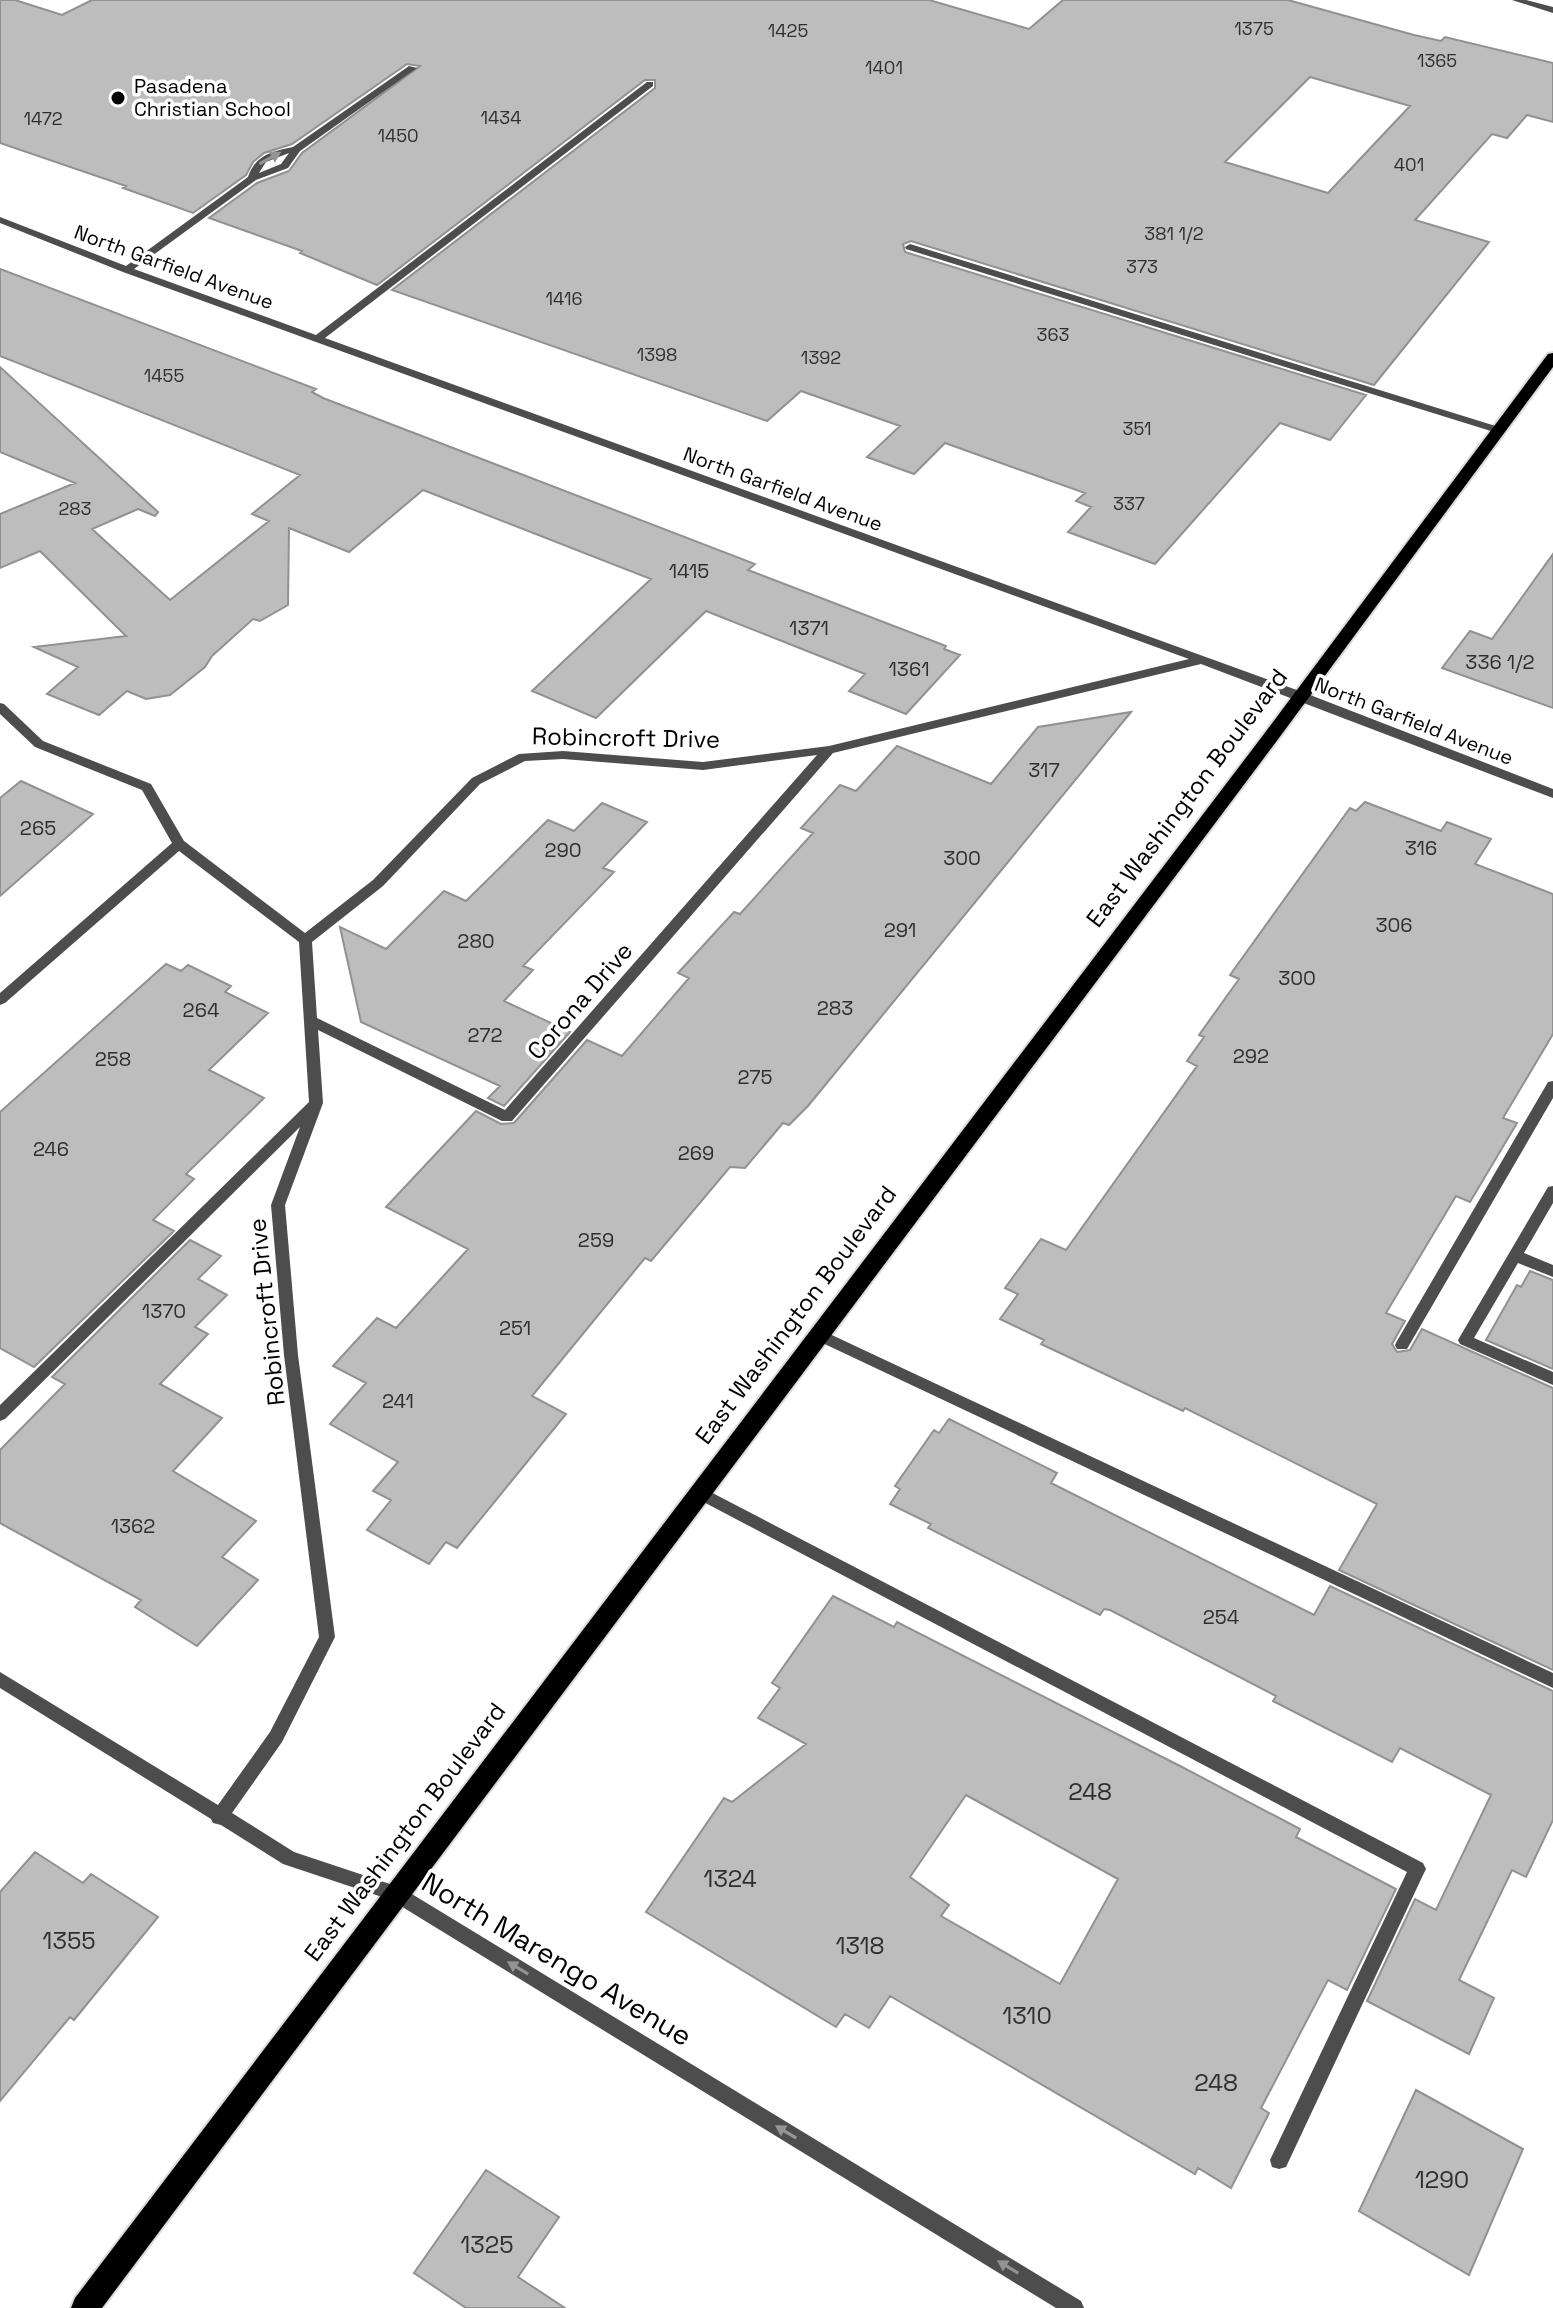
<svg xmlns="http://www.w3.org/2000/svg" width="1553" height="2308" viewBox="0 0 1553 2308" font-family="'Space Grotesk',sans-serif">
  <rect width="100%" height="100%" fill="#fff"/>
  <path fill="#bdbdbd" stroke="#919191" stroke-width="2" fill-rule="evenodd" d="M0 0H15L62 15 92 0H929L1029 29 1063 0H1288L1414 35 1441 41 1445 37 1553 63V122L1527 115 1507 138 1492 134 1415 220 1489 242 1374 385 911 241 903 244 905 252 1366 395 1330 440 1280 423 1155 564 1068 532 1091 507 1076 501 1085 493 945 443 914 474 867 457 900 426 801 391 767 421 392 290 655 88V80H645L377 285 300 253 302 251 209 218 257 183 289 171 302 153 420 66 407 64 292 144 264 153 253 162 246 175 193 213 123 188 126 186 0 143ZM1310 77 1410 106 1328 193 1225 162Z
    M0 269 316 389 312 392 323 398 755 564 748 570 946 646 944 649 960 655 906 714 849 691 865 674 706 611 596 718 532 691 651 579 423 490 349 552 289 528 288 605 260 621 253 619 212 656 205 667 170 695 146 699 127 691 99 715 47 694 78 667 34 647 126 636 40 551 0 568V514L75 483 0 452V367L158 512 155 516 138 509 92 529 170 600 269 521 252 514 300 475 0 356Z
    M1553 554V708L1442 668 1470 631 1492 639Z
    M1131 712 808 1106 789 1125 783 1123 745 1168 730 1167 651 1261 645 1258 532 1396 566 1414 457 1548 446 1542 429 1564 367 1530 391 1500 373 1491 398 1462 330 1424 366 1383 333 1366 377 1318 396 1328 468 1249 386 1207 476 1111 501 1124 514 1123 587 1040 622 1056 689 978 678 973 734 912 740 914 813 833 801 828 840 785 856 791 897 746 991 784 1038 727Z
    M21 781 93 814 0 896V798Z
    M1365 802 1441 831 1447 822 1491 839 1475 864 1553 894V1034L1503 1118 1517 1123 1470 1202 1456 1196 1386 1313 1405 1321 1392 1344 1397 1352 1410 1350 1422 1329 1553 1388V1670L1339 1570 1377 1504 1185 1408 1183 1411 1041 1344 1044 1340 1000 1319 1018 1294 1005 1288 1041 1239 1066 1250 1197 1066 1187 1061 1204 1037 1199 1035 1239 979 1230 975 1350 808 1356 811Z
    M602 803 647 822 603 868 614 872 523 966 533 970 504 1001 570 1032 504 1106 488 1098 500 1086 361 1022 340 927 386 949 444 891 466 901 548 820 574 831Z
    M166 964 181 971 188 965 231 986 225 992 268 1013 209 1070 264 1098 186 1174 194 1179 153 1220 174 1231 34 1367 0 1348V1112Z
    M190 1240 221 1256 198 1279 227 1295 195 1327 208 1334 160 1384 222 1418 173 1471 256 1521 222 1557 258 1580 197 1646 135 1607 141 1600 0 1523V1450L65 1384 52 1377Z
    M1530 1271 1553 1280V1369L1486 1340 1517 1285 1521 1287Z
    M949 1419 1057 1473 1051 1483 1314 1615 1330 1586 1553 1691V1820L1526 1877 1512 1870 1459 1980 1494 1998 1469 2054 1367 2001 1415 1899 1436 1910 1491 1795 1400 1748 1392 1762 1273 1701 1276 1696 1110 1610 1104 1609 1100 1615 928 1528 931 1524 890 1504 900 1489 895 1486 934 1430 939 1433Z
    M833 1596 894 1627 897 1622 1182 1767 1300 1829 1296 1837 1396 1889 1347 1990 1328 1980 1261 2108 1269 2113 1231 2188 1198 2168 1195 2174 890 1996 869 2028 845 2014 836 2027 646 1912 724 1798 732 1802 806 1744 758 1718 780 1688 772 1683ZM966 1795 1118 1879 1060 1984 941 1916 949 1905 910 1877Z
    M35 1852 83 1883 91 1874 158 1917 74 2020 70 2017 0 2101V1892Z
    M1416 2090 1523 2149 1469 2275 1359 2211Z
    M486 2170 559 2217 518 2277 565 2308H466L414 2273Z"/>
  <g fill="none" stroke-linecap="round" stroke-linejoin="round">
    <defs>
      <path id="major" d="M1553 353V367L1276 742 102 2308H71L75 2298 1264 734 1548 354Z"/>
    </defs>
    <use href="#major" stroke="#dbdbdb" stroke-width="4"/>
    <path fill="#4d4d4d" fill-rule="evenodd" d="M1512 0H1526L1553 7V13Z
      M409 66 417 68 300 151 288 168 256 180 134 269 316 335 647 82H653V86L325 338 1305 693 1553 789V798L1201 664 833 753 512 1121H502L318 1030 323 1103 285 1205 298 1355 335 1637 282 1742 232 1813 294 1852 402 1888 1081 2301 1084 2308H1056L391 1900 283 1864 221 1825 213 1823 211 1819 0 1688V1672L218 1805 270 1732 319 1637 284 1355 271 1205 300 1127 5 1419 0 1421V1405L309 1102 299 942 179 851 5 1003 0 1005V993L172 843 142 790 35 747 0 714V703L4 704 43 741 151 784 184 841 305 933 373 880 472 778 519 754 563 751 703 762 829 746 1189 659 123 272 0 223V217L126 266 248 177C255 155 273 151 293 147ZM289 153 281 164 259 173 266 162ZM817 755 505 1110 317 1018 312 942 383 886 480 784 525 761 563 759 703 770Z
      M910 244 1502 428 1503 430 1498 433 1494 432 906 249 905 247Z
      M1553 1081V1098L1407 1349H1397L1395 1345 1397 1341 1548 1082Z
      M1553 1186V1203L1524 1253 1553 1265V1277L1518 1263 1474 1338 1553 1372V1385L1460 1344 1458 1340 1548 1187Z
      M819 1329 1553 1673V1688L814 1339 812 1335 814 1331Z
      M699 1486 1423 1863 1426 1869 1423 1875 1286 2167 1279 2169 1272 2167 1270 2160 1407 1872 694 1497 691 1492 694 1487Z"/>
    <use href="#major" fill="#000" fill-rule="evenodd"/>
  </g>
  <defs><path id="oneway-solid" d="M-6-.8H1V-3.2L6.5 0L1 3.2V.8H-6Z" transform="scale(2)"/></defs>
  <g fill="#949494">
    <use href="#oneway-solid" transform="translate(270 158) rotate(-29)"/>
    <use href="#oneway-solid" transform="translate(518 1968) rotate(-149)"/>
    <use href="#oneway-solid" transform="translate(786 2132) rotate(-149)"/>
    <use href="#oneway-solid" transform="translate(1008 2267) rotate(-149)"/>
  </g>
  <circle fill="#000" stroke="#fff" stroke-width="3" cx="118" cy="98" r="8"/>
  <g text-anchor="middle" stroke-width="7" stroke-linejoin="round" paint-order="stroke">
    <g font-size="18" fill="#2f2f2f">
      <text x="1254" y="35">1375</text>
      <text x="788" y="37">1425</text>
      <text x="1437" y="67">1365</text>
      <text x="884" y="74">1401</text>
      <text x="501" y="124">1434</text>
      <text x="43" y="125">1472</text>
      <text x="398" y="142">1450</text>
      <text x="1409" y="171">401</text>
      <text x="1174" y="240">381 1/2</text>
      <text x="1142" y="273">373</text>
      <text x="564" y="305">1416</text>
      <text x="1053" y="341">363</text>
      <text x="657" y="361">1398</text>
      <text x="821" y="364">1392</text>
      <text x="164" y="382">1455</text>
      <text x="1137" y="435">351</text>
      <text x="1129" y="510">337</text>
      <text x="75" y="515">283</text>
    </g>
    <g font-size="20" fill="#000" stroke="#fff" text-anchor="start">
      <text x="134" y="93">Pasadena<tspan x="134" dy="23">Christian School</tspan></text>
    </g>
    <g font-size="20" fill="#000" stroke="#fff">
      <text transform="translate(174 267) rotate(20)" y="7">North Garfield Avenue</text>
      <text transform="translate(783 489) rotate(20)" y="7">North Garfield Avenue</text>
      <text transform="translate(1414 721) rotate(21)" y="7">North Garfield Avenue</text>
    </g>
    <g font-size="20" fill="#2f2f2f">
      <text x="689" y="578">1415</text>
      <text x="809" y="635">1371</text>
      <text x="1500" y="669">336 1/2</text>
      <text x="909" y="676">1361</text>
      <text x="1044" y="777">317</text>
      <text x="38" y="835">265</text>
      <text x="1421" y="855">316</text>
      <text x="563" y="857">290</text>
      <text x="962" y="865">300</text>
      <text x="1394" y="932">306</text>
      <text x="900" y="937">291</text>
      <text x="476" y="948">280</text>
      <text x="1297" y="985">300</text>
      <text x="835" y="1015">283</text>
      <text x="201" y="1017">264</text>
      <text x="485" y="1042">272</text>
      <text x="1251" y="1063">292</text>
      <text x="113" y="1066">258</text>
      <text x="755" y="1084">275</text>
      <text x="51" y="1156">246</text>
      <text x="696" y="1160">269</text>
      <text x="596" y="1247">259</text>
      <text x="164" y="1318">1370</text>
      <text x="515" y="1335">251</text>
      <text x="398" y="1408">241</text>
      <text x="133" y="1533">1362</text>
      <text x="1221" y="1624">254</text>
    </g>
    <g font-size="24" fill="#000" stroke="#fff">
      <text transform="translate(626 738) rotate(1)" y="8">Robincroft Drive</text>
      <text transform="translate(1187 798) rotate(-53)" y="8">East Washington Boulevard</text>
      <text transform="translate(580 1001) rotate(-49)" y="8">Corona Drive</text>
      <text transform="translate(267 1312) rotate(-96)" y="8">Robincroft Drive</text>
      <text transform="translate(796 1315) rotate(-53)" y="8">East Washington Boulevard</text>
      <text transform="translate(405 1832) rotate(-53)" y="8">East Washington Boulevard</text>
    </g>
    <g font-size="24" fill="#2f2f2f">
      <text x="1090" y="1800">248</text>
      <text x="730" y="1887">1324</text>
      <text x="69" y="1949">1355</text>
      <text x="860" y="1954">1318</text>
      <text x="1027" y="2024">1310</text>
      <text x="1216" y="2091">248</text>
      <text x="1442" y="2188">1290</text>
      <text x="487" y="2253">1325</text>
    </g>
    <g font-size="28" fill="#000" stroke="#fff">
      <text transform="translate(557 1959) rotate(31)" y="10">North Marengo Avenue</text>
    </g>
  </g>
</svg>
